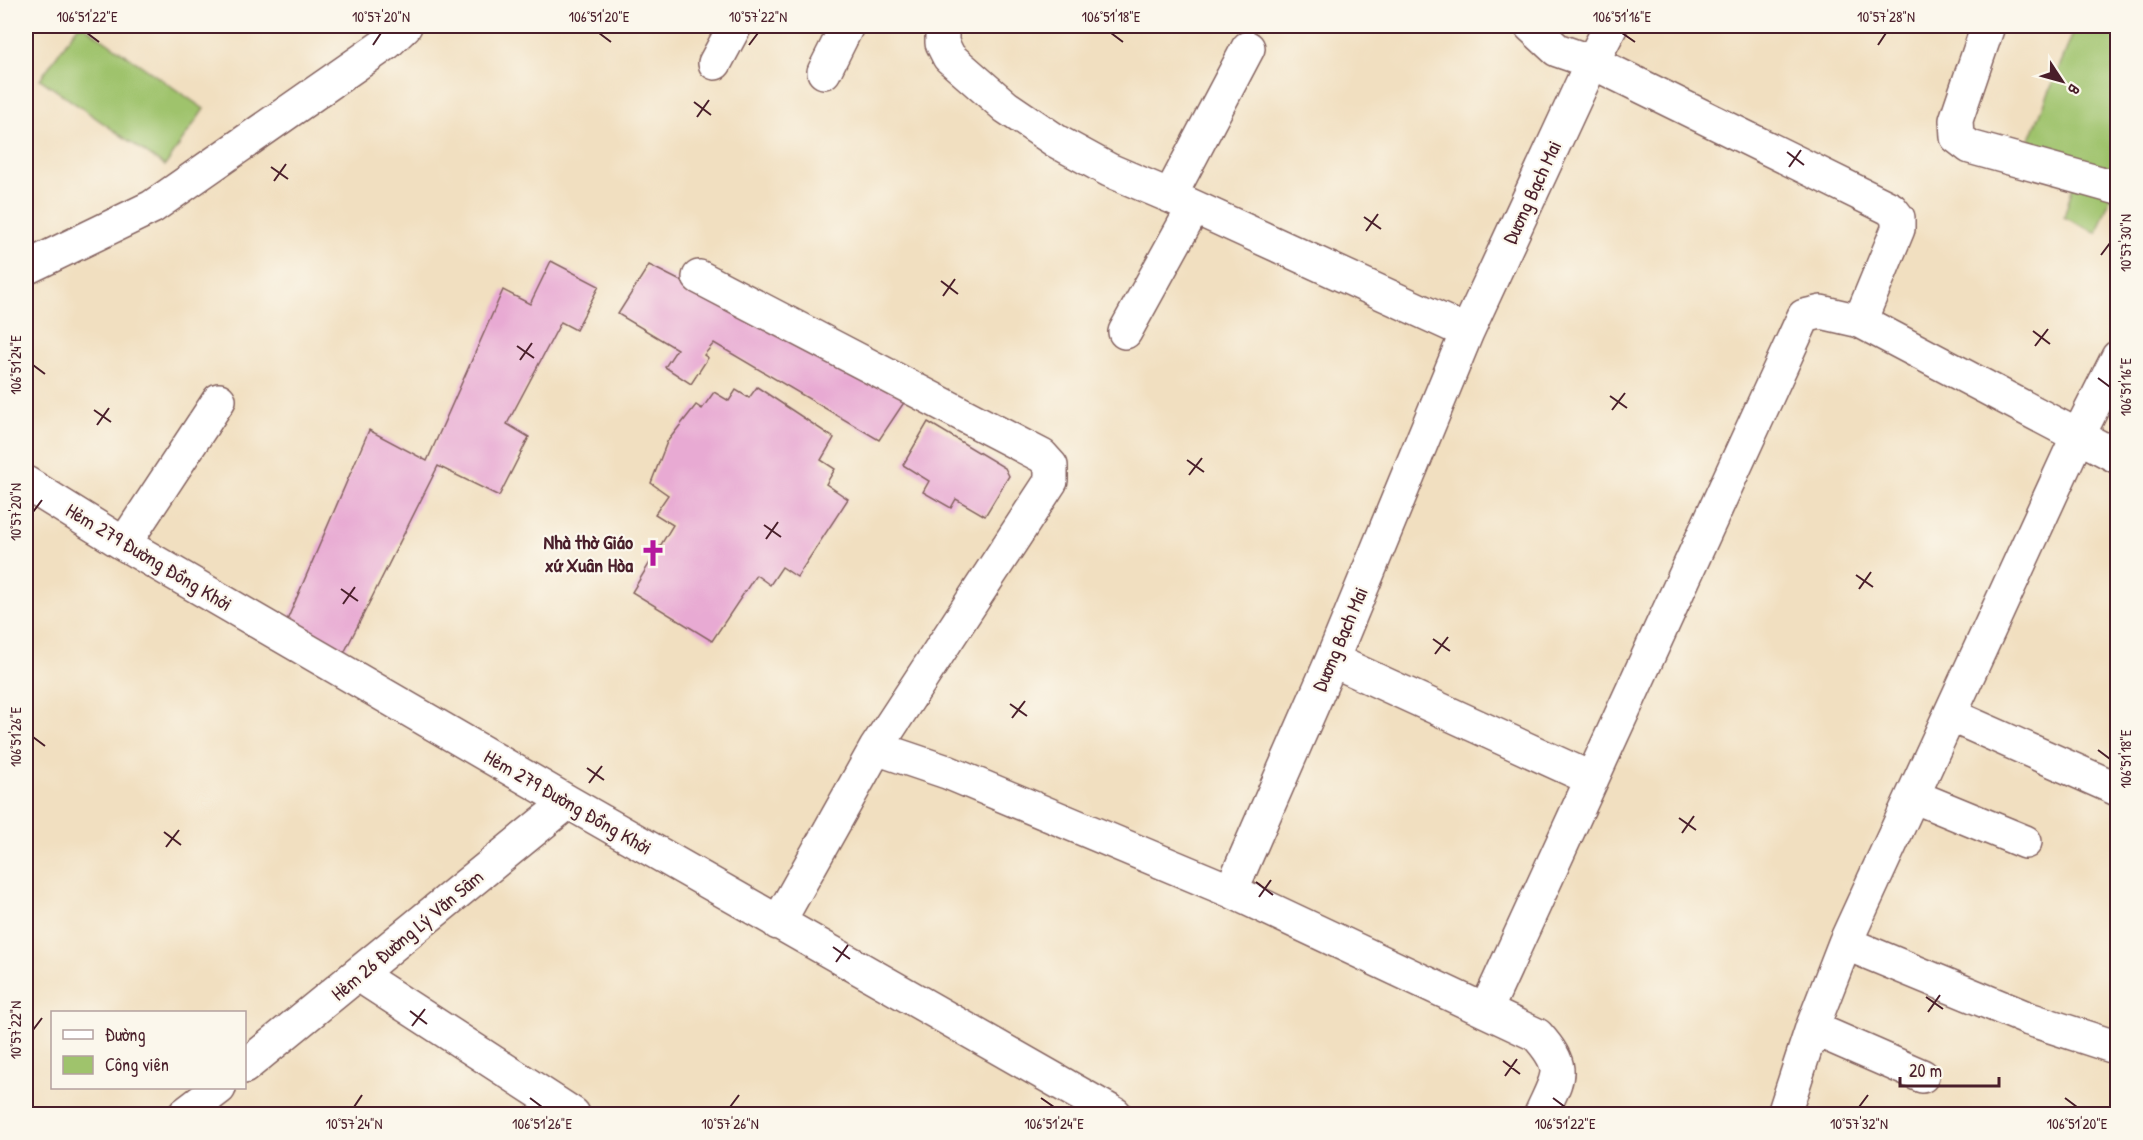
<svg xmlns="http://www.w3.org/2000/svg" width="2143" height="1140" viewBox="0 0 2143 1140" font-family="'Patrick Hand',sans-serif">
  <rect width="100%" height="100%" fill="#fbf7ec"/>
  <filter id="ink" filterUnits="userSpaceOnUse"><feTurbulence type="fractalNoise" baseFrequency=".0167" numOctaves="2"/><feDisplacementMap in="SourceGraphic" scale="12" xChannelSelector="R" yChannelSelector="G"/><feConvolveMatrix kernelMatrix="1 2 1 2 8 2 1 2 1" color-interpolation-filters="sRGB"/></filter>
  <filter id="wash" filterUnits="userSpaceOnUse"><feTurbulence type="fractalNoise" baseFrequency=".008" numOctaves="4" result="noise"/><feDisplacementMap in="SourceGraphic" scale="24" xChannelSelector="R" yChannelSelector="G"/><feGaussianBlur stdDeviation="1.35" result="paint"/><feColorMatrix in="noise" values="0 0 0 0 0 0 0 0 0 0 0 0 0 0 0 0 0 1.4 0 .05"/><feComposite in="paint" operator="in"/></filter>
  <g filter="url(#wash)">
    <rect width="100%" height="100%" fill="#f1dfc0"/>
    <path fill="#9fc36c" stroke="#74714c" stroke-width="1.5" d="M78 26H84L204 109 165 166 40 79Z
      M2076 26H2117V179L2097 233 2064 217 2079 165 2026 149Z"/>
    <g id="blocks">
      <path fill="#e8aad3" d="M551 261 599 286 576 330 561 322 507 424 529 437 499 496 438 466 342 657 285 625 369 430 427 461 503 290 530 304Z
        M649 265 734 308 907 398 879 440 714 343 704 355 708 358 691 384 665 367 677 349 618 314Z
        M757 387 834 438 821 460 835 469 826 484 848 499 797 577 782 567 770 585 756 575 712 641 632 592 673 525 655 514 668 495 651 483 667 442 696 405 702 409 714 392 729 401 736 390 749 398Z
        M928 422 1005 468 1009 476 985 516 956 499 951 508 923 492 929 481 903 465Z"/>
    </g>
  </g>
  <g filter="url(#ink)">
    <use href="#blocks" fill-opacity="0" stroke="#84625f" stroke-width="1.5"/>
    <g fill="none" stroke-linecap="round" stroke-linejoin="round">
      <defs>
        <path id="minor" d="M942 26V43L949 57 1006 107 1056 141 1109 170 1170 196 1467 332
          M1531 26 1557 50 1592 62 1467 332 1332 660 1231 891 1537 1035C1568 1070 1558 1076 1541 1114
          M1611 26 1592 62 1891 209 1898 218V229L1860 321
          M1988 26 1956 120 1957 137 1970 147 2118 188
          M715 63 735 26
          M824 72 847 26
          M1170 196 1248 48
          M26 268 152 207 387 43 405 26
          M699 277 1042 456 1051 466V481L876 748 778 923
          M1125 332 1194 207
          M26 483 124 544 568 802 1115 1114
          M124 544 219 400
          M1332 660 1592 779
          M1950 715 2117 789
          M876 748 947 772 1231 891
          M1913 796 2025 842
          M1845 943 2029 1019 2118 1048
          M359 975 573 1114
          M1486 1010 1804 316 1821 312 1860 321 2118 457
          M1812 1028 1922 1076
          M244 1067 568 802
          M185 1114 219 1088
          M1784 1114 1812 1028 1845 943 2077 438 2118 357"/>
      </defs>
      <use href="#minor" stroke="#84625f" stroke-width="36"/>
      <use href="#minor" stroke="#fff" stroke-width="33"/>
    </g>
  </g>
  <path fill="none" stroke="#4a1f2b" stroke-width="2" d="M87 33 99 42M599 33 611 42M1111 33 1123 42M1622 33 1635 42M373 45 381 33M749 45 758 33M1878 45 1886 33M694 102 711 115M697 117 709 100M1787 152 1804 165M271 167 288 179M1789 167 1801 150M274 181 286 164M1364 217 1381 229M1366 231 1378 214M2101 255 2110 243M941 281 958 294M943 296 955 279M2033 331 2050 344M517 346 534 358M2035 346 2048 329M520 360 532 343M33 365 45 374M2098 378 2110 387M1610 396 1627 408M94 410 111 422M1612 410 1625 393M97 425 109 408M1187 460 1204 472M1189 475 1202 458M33 512 42 500M764 525 781 537M766 539 778 522M1856 575 1873 587M341 589 358 601M1859 589 1871 572M343 604 355 587M1433 639 1450 651M1435 654 1448 637M1010 704 1027 716M1012 718 1025 701M33 737 45 746M2098 750 2110 759M587 768 604 780M589 783 602 766M1679 818 1696 830M164 832 181 845M1682 833 1694 816M166 847 179 830M1256 882 1273 895M1259 897 1271 880M833 947 850 959M836 962 848 945M1926 997 1943 1009M410 1011 427 1024M1928 1012 1940 995M412 1026 425 1009M33 1030 42 1018M1503 1061 1520 1074M1505 1076 1517 1059M530 1098 542 1107M1041 1098 1054 1107M1553 1098 1565 1107M2065 1098 2077 1107M354 1107 362 1095M730 1107 739 1095M1859 1107 1868 1095"/>
  <defs>
    <symbol id="church-bare" viewBox="-9 -9 18 18"><path d="M-1.2-6h2.4v3.5h3.3v2.4h-3.3V6h-2.4V-.1h-3.3v-2.4h3.3Z" fill="#b5179e" stroke="#fbf7ec" stroke-width="2.5" paint-order="stroke"/></symbol>
  </defs>
  <g fill-rule="evenodd">
    <use href="#church-bare" x="634" y="534" width="38" height="38"/>
  </g>
  <g text-anchor="middle" stroke-width="4.5" stroke-linejoin="round" paint-order="stroke">
    <g font-size="20" fill="#4a1f2b" stroke="#fbf7ec">
      <text transform="translate(1532 192) rotate(-65)" y="7">Dương Bạch Mai</text>
      <text transform="translate(149 557) rotate(31)" y="7">Hẻm 279 Đường Đồng Khởi</text>
      <text transform="translate(1340 639) rotate(-67)" y="7">Dương Bạch Mai</text>
      <text transform="translate(568 802) rotate(30)" y="7">Hẻm 279 Đường Đồng Khởi</text>
      <text transform="translate(407 935) rotate(-40)" y="7">Hẻm 26 Đường Lý Văn Sâm</text>
    </g>
    <g font-size="20" font-weight="bold" fill="#4a1f2b" stroke="#fbf7ec" text-anchor="end">
      <text x="633" y="549">Nhà thờ Giáo<tspan x="633" dy="23">xứ Xuân Hòa</tspan></text>
    </g>
  </g>
  <rect width="2143" height="1140" fill="none" stroke="#fbf7ec" stroke-width="66"/>
  <rect x="51" y="1011" width="195" height="78" fill="#fbf7ec" stroke="#b4a19f" stroke-width="1.5"/>
  <rect x="63" y="1030" width="30" height="9" fill="#ffffff" stroke="#b4a19f" stroke-width="1.5"/>
  <text x="105" y="1041" font-size="18" fill="#4a1f2b">Đường</text>
  <rect x="63" y="1056" width="30" height="18" fill="#9fc36c" stroke="#b4a19f" stroke-width="1.5"/>
  <text x="105" y="1071" font-size="18" fill="#4a1f2b">Công viên</text>
  <g transform="translate(2062 81) rotate(126)" stroke="#fbf7ec" stroke-width="4.5" paint-order="stroke">
  <path d="M0-4.5L10 22L0 15L-10 22Z" fill="#4a1f2b"/>
  <text y="-9" font-size="16" font-weight="bold" text-anchor="middle" fill="#4a1f2b">B</text>
  </g>
  <path d="M1900 1077v9h99v-9" fill="none" stroke="#4a1f2b" stroke-width="3"/>
  <text x="1909" y="1077" font-size="18" fill="#4a1f2b" stroke="#fbf7ec" stroke-width="4.5" paint-order="stroke">20 m</text>
  <rect x="33" y="33" width="2077" height="1074" fill="none" stroke="#4a1f2b" stroke-width="2"/>
  <g font-size="15" text-anchor="middle" fill="#4a1f2b">
    <text x="87" y="22">106°51'22"E</text>
    <text x="381" y="22">10°57'20"N</text>
    <text x="599" y="22">106°51'20"E</text>
    <text x="758" y="22">10°57'22"N</text>
    <text x="1111" y="22">106°51'18"E</text>
    <text x="1622" y="22">106°51'16"E</text>
    <text x="1886" y="22">10°57'28"N</text>
    <text transform="translate(2126 243) rotate(-90)" y="5">10°57'30"N</text>
    <text transform="translate(16 365) rotate(-90)" y="5">106°51'24"E</text>
    <text transform="translate(2126 387) rotate(-90)" y="5">106°51'16"E</text>
    <text transform="translate(16 512) rotate(-90)" y="5">10°57'20"N</text>
    <text transform="translate(16 737) rotate(-90)" y="5">106°51'26"E</text>
    <text transform="translate(2126 759) rotate(-90)" y="5">106°51'18"E</text>
    <text transform="translate(16 1030) rotate(-90)" y="5">10°57'22"N</text>
    <text x="354" y="1129">10°57'24"N</text>
    <text x="542" y="1129">106°51'26"E</text>
    <text x="730" y="1129">10°57'26"N</text>
    <text x="1054" y="1129">106°51'24"E</text>
    <text x="1565" y="1129">106°51'22"E</text>
    <text x="1859" y="1129">10°57'32"N</text>
    <text x="2077" y="1129">106°51'20"E</text>
  </g>
</svg>
